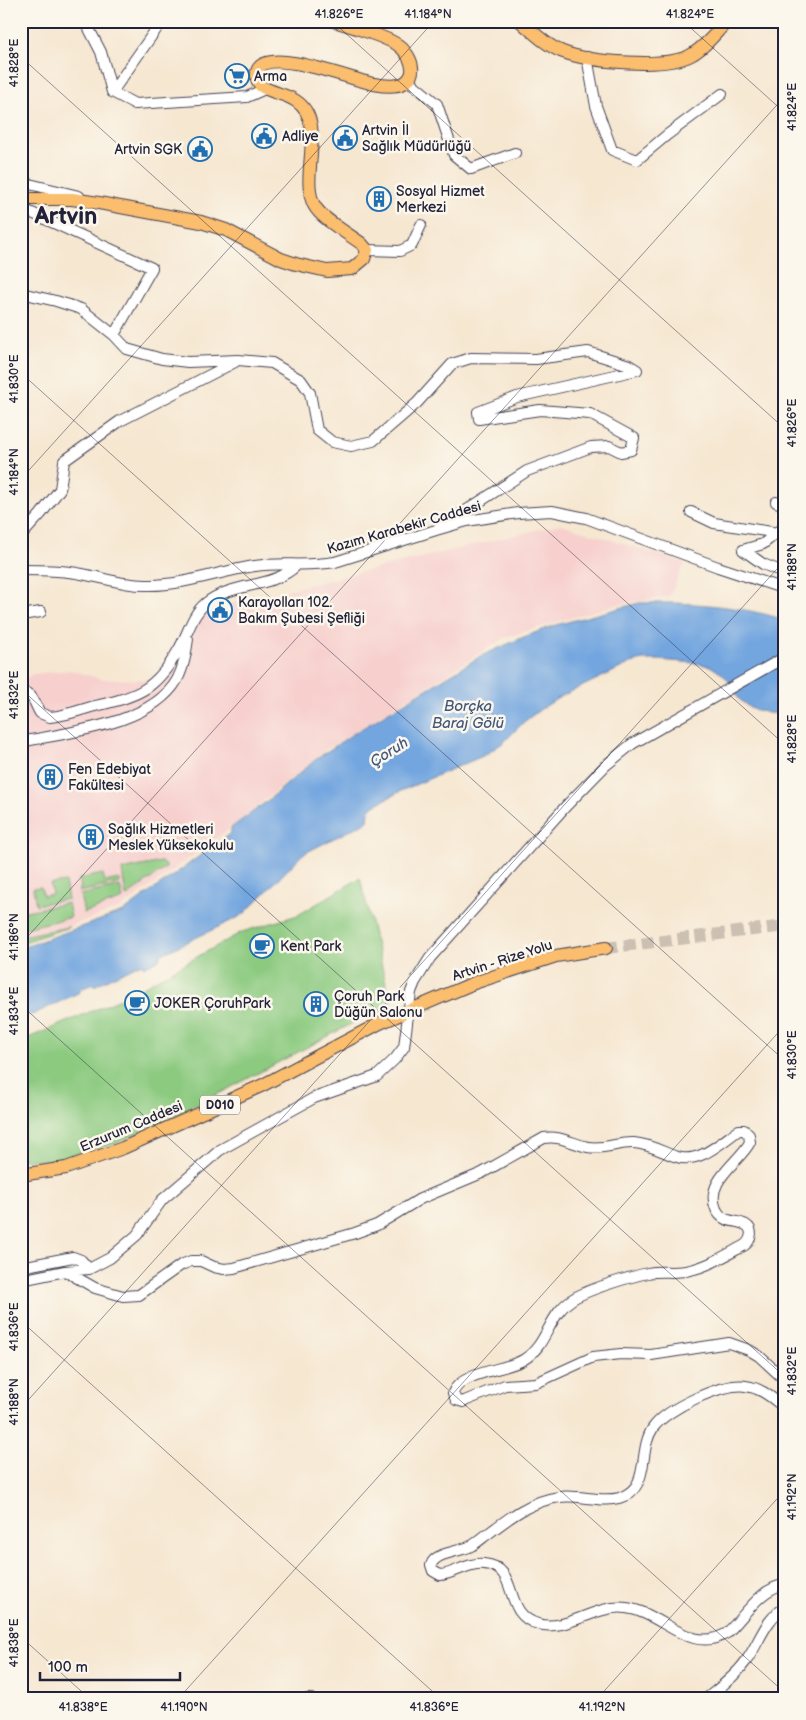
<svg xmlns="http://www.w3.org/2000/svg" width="806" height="1720" viewBox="0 0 806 1720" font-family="'Balsamiq Sans',sans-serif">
  <rect width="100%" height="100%" fill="#fbf7ec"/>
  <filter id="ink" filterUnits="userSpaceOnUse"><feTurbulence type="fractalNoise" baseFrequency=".02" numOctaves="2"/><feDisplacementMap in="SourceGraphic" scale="10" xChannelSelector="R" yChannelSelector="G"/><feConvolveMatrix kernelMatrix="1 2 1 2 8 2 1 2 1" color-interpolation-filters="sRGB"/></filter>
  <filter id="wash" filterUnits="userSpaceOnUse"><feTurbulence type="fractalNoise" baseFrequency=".0096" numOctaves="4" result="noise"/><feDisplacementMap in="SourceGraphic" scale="20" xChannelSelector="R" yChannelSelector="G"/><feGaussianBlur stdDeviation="1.12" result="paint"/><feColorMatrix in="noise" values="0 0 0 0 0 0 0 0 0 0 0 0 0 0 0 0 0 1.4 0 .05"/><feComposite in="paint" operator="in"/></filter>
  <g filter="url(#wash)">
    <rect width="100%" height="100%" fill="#f6e7d1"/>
    <path fill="#f7d0ce" d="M561 524 685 563 669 597 615 605 506 637 328 748 231 828 121 908 21 943V681L33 674 71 670 101 679 164 680 208 609Z"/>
    <path fill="#8cca80" stroke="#57765e" d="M161 862 167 867 126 897 122 870Z
      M103 874 105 882 119 879 120 883 79 892V888H81L79 879Z
      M360 878 391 1003 226 1090 115 1144 51 1160H21V1041L123 998 242 932 298 915Z
      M65 882 68 899 36 905 33 888 41 887 43 896 52 894 50 884Z
      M120 886 123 899 84 913 80 895Z
      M68 903 71 917 22 929 21 912Z
      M69 927 21 943V936Z"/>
    <path fill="#73a6df" stroke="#4a648d" d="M639 603C687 602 739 605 785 620V714L768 713 750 708 739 699 728 680 721 673 710 666 695 663 659 660H643L631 663 560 697 541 709 525 721 504 742 485 755 403 790 373 806 369 811 368 821 303 854 245 913 237 918 160 955V959L144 967 142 963 94 986 93 984 80 989V992L32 1015 28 1014 21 1016V948L123 912 231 833V828L266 802 315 760 351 735 481 656 526 636 556 625Z"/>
  </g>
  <g filter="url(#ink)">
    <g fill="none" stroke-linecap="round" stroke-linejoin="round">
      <path stroke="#ccc0b3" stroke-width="12" stroke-dasharray="12 6" stroke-linecap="butt" d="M606 948 785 926"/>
      <defs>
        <path id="minor" d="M85 21 101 52 112 92 135 104 247 97 265 89
          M587 57 596 106 612 150 637 160 667 135 722 94
          M408 80 437 104 454 155 471 169 515 153
          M112 92 162 21
          M21 182 79 196
          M21 208 152 268 114 335
          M367 250 400 251 412 245 421 225
          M21 293 56 301 81 309 114 335 127 349 162 359 188 362 238 360 272 363 301 380 310 393 317 430 332 442 351 446 373 441 417 403 452 364 471 358 536 359 588 352 629 365 637 370 517 397 478 412 479 419 540 410 590 414 634 438 631 450 621 452 609 446 591 447 527 471 436 530
          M776 502 785 505
          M691 512 714 523 778 533
          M785 526 763 544 743 550 763 564 785 573
          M21 536 41 514 60 489 64 461 120 421 235 362
          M21 570C42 570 62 570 82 574 104 578 127 586 150 585 185 585 220 571 255 566 281 562 307 567 335 562L436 530 467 521 518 513 552 511 586 518 718 567 785 589
          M21 615 41 612
          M21 691C34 694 34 703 40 713L50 717C64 716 78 711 91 707 137 696 155 692 179 649 188 634 192 614 206 603 232 582 272 589 296 566
          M21 742C68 732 151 725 177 680 184 667 186 653 188 639
          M21 1267 73 1257 81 1260 89 1269
          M65 1271 95 1288 123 1296 139 1295 181 1265 191 1261H201L214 1267 224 1269 234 1268 355 1233 377 1225 420 1199 482 1173 544 1138C560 1135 573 1144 588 1147 604 1150 619 1142 634 1143 648 1144 661 1151 674 1156 698 1166 721 1142 739 1130H744L749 1135 750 1142C740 1162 704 1181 716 1209 723 1224 735 1219 746 1225 754 1230 751 1240 745 1245 728 1254 709 1266 690 1270 676 1274 662 1270 648 1273 629 1277 593 1288 576 1297 547 1313 549 1345 523 1360 506 1370 460 1372 453 1393L456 1400 463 1402 467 1400 505 1385 536 1383 593 1357 621 1354 651 1355 729 1343 749 1350 759 1356 785 1380
          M21 1280 65 1271 89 1269 110 1258 137 1235 162 1200 220 1150 314 1098 377 1076 395 1059 404 1047 411 992 415 982 430 958 566 806 606 765 632 744 785 657
          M785 1408C773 1399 762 1388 746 1386 723 1382 666 1409 653 1428 637 1451 652 1488 619 1498 601 1503 578 1494 559 1497 531 1501 510 1517 489 1533 483 1537 477 1543 471 1546 460 1552 435 1552 431 1565L433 1571 440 1575C455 1574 468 1562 484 1564 521 1567 501 1614 538 1624 568 1632 595 1604 626 1608 662 1612 690 1656 727 1633 743 1618 762 1586 785 1585
          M307 1699H312
          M706 1699C720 1687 735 1677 746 1661 759 1644 765 1618 785 1608"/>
        <path id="major" d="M520 21C533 32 547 46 563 52 590 62 666 69 691 55 705 47 716 33 727 21
          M21 199H72L99 203 201 222 226 230 281 259 296 264 327 271 352 269 364 259 367 250 362 244C349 234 321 219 314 205 299 176 328 122 296 101 286 94 272 93 261 86 257 81 255 75 258 69 271 47 352 80 374 84 384 86 396 87 404 83 410 80 413 73 412 67 411 59 405 50 398 45 386 37 348 25 334 21
          M21 1175 66 1168 123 1148 263 1085 380 1023 474 983 556 956 606 948"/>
      </defs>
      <use href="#minor" stroke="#424052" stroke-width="12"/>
      <use href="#major" stroke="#424052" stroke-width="14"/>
      <use href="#minor" stroke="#fff" stroke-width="10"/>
      <use href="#major" stroke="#fbbd6e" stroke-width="12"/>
    </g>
  </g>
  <path fill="none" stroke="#22223b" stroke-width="1" stroke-opacity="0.45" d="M332 21 785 429M683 21 785 113M21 57 785 745M21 373 785 1061M21 479 434 21M21 689 785 1377M21 944 785 96M21 1005 785 1693M21 1321 441 1699M21 1408 785 560M21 1637 90 1699M178 1699 785 1025M597 1699 785 1490"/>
  <defs>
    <symbol id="supermarket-ring" viewBox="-11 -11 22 22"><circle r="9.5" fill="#fbf7ec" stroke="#1f6fb2" stroke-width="1.5"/><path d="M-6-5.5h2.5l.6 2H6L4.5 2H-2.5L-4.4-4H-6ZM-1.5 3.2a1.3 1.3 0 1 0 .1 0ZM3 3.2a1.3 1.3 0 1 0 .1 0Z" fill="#1f6fb2"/></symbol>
    <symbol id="civic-ring" viewBox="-11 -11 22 22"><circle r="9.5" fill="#fbf7ec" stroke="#1f6fb2" stroke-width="1.5"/><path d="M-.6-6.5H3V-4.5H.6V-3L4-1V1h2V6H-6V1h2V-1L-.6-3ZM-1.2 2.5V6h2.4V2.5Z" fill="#1f6fb2"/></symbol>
    <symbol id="building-ring" viewBox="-11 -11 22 22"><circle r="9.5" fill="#fbf7ec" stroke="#1f6fb2" stroke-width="1.5"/><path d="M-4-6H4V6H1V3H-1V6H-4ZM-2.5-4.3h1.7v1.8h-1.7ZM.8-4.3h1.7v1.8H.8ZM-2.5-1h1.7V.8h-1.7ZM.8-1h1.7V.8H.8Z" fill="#1f6fb2"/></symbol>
    <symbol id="cafe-ring" viewBox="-11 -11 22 22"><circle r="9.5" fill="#fbf7ec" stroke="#1f6fb2" stroke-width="1.5"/><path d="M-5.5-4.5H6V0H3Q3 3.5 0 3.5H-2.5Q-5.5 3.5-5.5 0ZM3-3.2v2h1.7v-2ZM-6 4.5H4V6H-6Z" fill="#1f6fb2"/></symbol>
  </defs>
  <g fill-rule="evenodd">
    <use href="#supermarket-ring" x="223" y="62" width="28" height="28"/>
    <use href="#civic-ring" x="250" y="122" width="28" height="28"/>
    <use href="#civic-ring" x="331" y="124" width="28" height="28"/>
    <use href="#civic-ring" x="186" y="135" width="28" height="28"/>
    <use href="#building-ring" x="365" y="185" width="28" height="28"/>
    <use href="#civic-ring" x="206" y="596" width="28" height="28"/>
    <use href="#building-ring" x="36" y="763" width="28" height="28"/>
    <use href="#building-ring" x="77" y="823" width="28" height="28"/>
    <use href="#cafe-ring" x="248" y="932" width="28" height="28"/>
    <use href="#cafe-ring" x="123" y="989" width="28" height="28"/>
    <use href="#building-ring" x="302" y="990" width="28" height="28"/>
  </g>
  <g text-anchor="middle" stroke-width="5" stroke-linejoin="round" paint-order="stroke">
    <rect fill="#fbf7ec" stroke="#636270" stroke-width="1" x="200" y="1095.5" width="40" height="19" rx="4"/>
    <g font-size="12" font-weight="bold" fill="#22223b">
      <text x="220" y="1109">D010</text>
    </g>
    <g font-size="14" fill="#22223b" stroke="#fbf7ec" text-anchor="start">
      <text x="254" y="81">Arma</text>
      <text x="362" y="135">Artvin İl<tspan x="362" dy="16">Sağlık Müdürlüğü</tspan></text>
      <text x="282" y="141">Adliye</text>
      <text x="182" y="154" text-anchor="end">Artvin SGK</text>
      <text x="396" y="196">Sosyal Hizmet<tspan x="396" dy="16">Merkezi</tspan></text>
      <text x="238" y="607">Karayolları 102.<tspan x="238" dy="16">Bakım Şubesi Şefliği</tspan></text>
      <text x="68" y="774">Fen Edebiyat<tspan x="68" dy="16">Fakültesi</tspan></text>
      <text x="108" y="834">Sağlık Hizmetleri<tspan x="108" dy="16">Meslek Yüksekokulu</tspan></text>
      <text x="280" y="951">Kent Park</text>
      <text x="334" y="1001">Çoruh Park<tspan x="334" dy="16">Düğün Salonu</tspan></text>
      <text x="154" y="1008">JOKER ÇoruhPark</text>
    </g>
    <g font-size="14" fill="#22223b" stroke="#fbf7ec">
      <text transform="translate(404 527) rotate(-16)" y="5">Kazım Karabekir Caddesi</text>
      <text transform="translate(502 960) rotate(-18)" y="5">Artvin - Rize Yolu</text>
      <text transform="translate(131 1126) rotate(-23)" y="5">Erzurum Caddesi</text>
    </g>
    <g font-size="15" font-style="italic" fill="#42577d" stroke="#fbf7ec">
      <text x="468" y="711">Borçka<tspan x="468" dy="17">Baraj Gölü</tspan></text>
      <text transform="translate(389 752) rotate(-32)" y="5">Çoruh</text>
    </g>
    <g font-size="24" font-weight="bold" fill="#22223b" stroke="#fbf7ec">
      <text x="66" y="224">Artvin</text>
    </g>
  </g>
  <rect width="806" height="1720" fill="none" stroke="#fbf7ec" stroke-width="55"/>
  <path d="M40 1672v8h140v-8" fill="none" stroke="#22223b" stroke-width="2.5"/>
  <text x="48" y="1672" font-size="15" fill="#22223b" stroke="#fbf7ec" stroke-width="4" paint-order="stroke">100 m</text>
  <rect x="28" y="28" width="750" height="1664" fill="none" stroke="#22223b" stroke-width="2"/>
  <g font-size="12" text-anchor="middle" fill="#22223b">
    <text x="339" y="18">41.826°E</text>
    <text x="428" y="18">41.184°N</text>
    <text x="690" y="18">41.824°E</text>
    <text transform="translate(14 63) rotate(-90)" y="4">41.828°E</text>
    <text transform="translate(792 107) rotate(-90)" y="4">41.824°E</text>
    <text transform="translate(14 379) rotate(-90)" y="4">41.830°E</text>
    <text transform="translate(792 423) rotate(-90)" y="4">41.826°E</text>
    <text transform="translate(14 472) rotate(-90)" y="4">41.184°N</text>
    <text transform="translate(792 567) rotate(-90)" y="4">41.188°N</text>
    <text transform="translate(14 695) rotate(-90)" y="4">41.832°E</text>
    <text transform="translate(792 739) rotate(-90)" y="4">41.828°E</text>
    <text transform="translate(14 937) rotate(-90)" y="4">41.186°N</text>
    <text transform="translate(14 1011) rotate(-90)" y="4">41.834°E</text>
    <text transform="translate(792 1055) rotate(-90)" y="4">41.830°E</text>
    <text transform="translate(14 1327) rotate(-90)" y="4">41.836°E</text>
    <text transform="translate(792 1371) rotate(-90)" y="4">41.832°E</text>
    <text transform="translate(14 1402) rotate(-90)" y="4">41.188°N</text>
    <text transform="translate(792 1497) rotate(-90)" y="4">41.192°N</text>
    <text transform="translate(14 1643) rotate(-90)" y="4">41.838°E</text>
    <text x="83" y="1711">41.838°E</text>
    <text x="184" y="1711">41.190°N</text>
    <text x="434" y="1711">41.836°E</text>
    <text x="602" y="1711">41.192°N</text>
  </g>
</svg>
